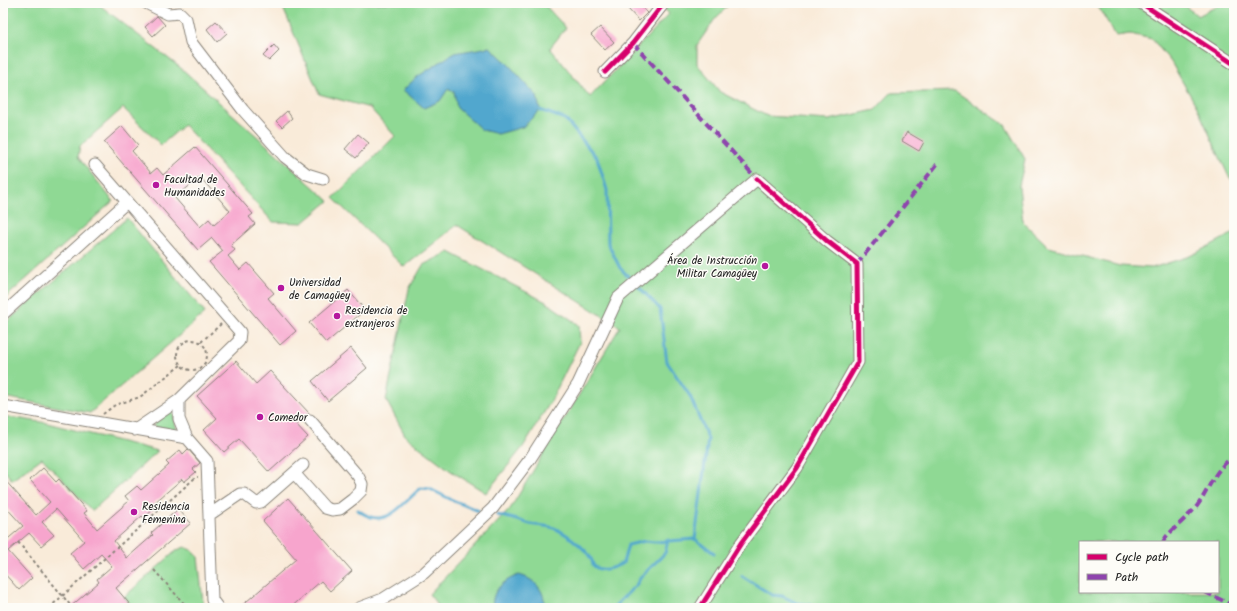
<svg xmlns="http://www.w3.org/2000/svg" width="1237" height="611" viewBox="0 0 1237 611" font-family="Kalam,sans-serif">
  <rect width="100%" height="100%" fill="#fdfcf7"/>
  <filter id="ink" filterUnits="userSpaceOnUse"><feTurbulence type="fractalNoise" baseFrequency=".025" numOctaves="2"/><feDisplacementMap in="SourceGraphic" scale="8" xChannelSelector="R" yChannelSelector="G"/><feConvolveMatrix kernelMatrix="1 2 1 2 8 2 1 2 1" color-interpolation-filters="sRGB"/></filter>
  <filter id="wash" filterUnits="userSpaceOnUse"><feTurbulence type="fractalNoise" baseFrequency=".012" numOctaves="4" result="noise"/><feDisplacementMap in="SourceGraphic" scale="16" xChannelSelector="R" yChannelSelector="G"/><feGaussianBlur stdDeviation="0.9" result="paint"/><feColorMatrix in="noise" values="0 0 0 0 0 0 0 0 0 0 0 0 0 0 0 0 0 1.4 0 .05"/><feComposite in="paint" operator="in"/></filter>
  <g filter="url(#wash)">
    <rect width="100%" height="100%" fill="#f9ebd9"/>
    <path fill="#8fd994" stroke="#567a58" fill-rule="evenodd" d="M3 3H97L182 69 329 201 303 223 273 222 184 125 161 145 123 108 80 146 78 157 113 201 3 300Z
      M281 3H543L566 28 550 48 590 97 669 14 659 3H728L726 8 715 19 697 45V64L720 92 767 116 829 120 875 110 891 93 955 91 1005 125 1025 159 1019 186 1023 222 1049 247 1120 266 1152 268 1190 256 1234 233V608H440L429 594 510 509 620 327 457 225 404 267 333 198 395 136 370 108 319 94ZM1080 542H1218V592H1080Z
      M1096 3H1181L1198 16 1217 6 1218 3H1234V183L1228 175 1197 107 1171 62 1152 39 1130 34 1116 36Z
      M127 218 205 313 90 413 3 397V325Z
      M449 252 546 302 579 325 580 342 551 401 523 447 486 493 451 471 406 437 386 400 409 289 423 265Z
      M170 410 173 412 177 431 154 427V424Z
      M3 416 47 423 158 451 92 511 42 458 12 480 3 469Z
      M185 547 192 550 198 557 203 602 201 607 142 608 140 606 133 608 124 597 177 550Z"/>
    <path fill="#51a7ce" stroke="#366275" d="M490 47 509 65 537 96 540 110 523 127 498 134 482 130 457 108 454 91 448 89 440 101 424 108 403 90 417 77 454 53Z
      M519 575C535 579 545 590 545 608H493C490 591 504 580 519 575Z"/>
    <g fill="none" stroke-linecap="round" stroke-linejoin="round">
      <path stroke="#51a7ce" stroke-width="3" d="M540 110 565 119 597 158 607 190 608 244 620 268 633 281
        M637 285 660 309 667 362 690 396 708 439 695 539
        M358 510C386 532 401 504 421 488L430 489 452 500 479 511
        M497 515C508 517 517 520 527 523 535 526 545 525 554 528 566 533 592 552 593 565 600 573 614 568 623 563L628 545 645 541 655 542 695 539 714 553
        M742 576 772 595 782 596 797 603 831 608
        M613 608 636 585 641 577 665 553 668 540"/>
    </g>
    <g id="blocks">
      <path fill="#f7a5cd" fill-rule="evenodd" d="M634 3H638L647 13 639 21 628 9Z
        M157 16 165 25 153 36 145 27Z
        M216 21 227 33 217 42 207 29Z
        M600 27 614 42 605 50 591 35Z
        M274 45 279 51 269 61 263 56Z
        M287 111 292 118 282 127 276 121Z
        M122 126 138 145 132 151 151 173 157 168 163 175 195 147 253 214 249 217 255 224 231 245 235 250 228 256 240 270 248 263 274 293 268 298 296 331 280 345 209 262 223 251 212 238 198 250 104 142ZM200 177 230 211 214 225 209 219 200 227 175 198Z
        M907 132 924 142 919 151 902 141Z
        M358 134 369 143 356 158 345 149Z
        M348 290 365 310 326 343 309 323Z
        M351 348 367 368 328 401 312 381Z
        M236 361 256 384 270 371 309 413 296 424 308 437 269 472 239 439 224 452 204 430 217 418 197 396Z
        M188 449 200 463 193 469 196 472 184 482 182 479 153 504 156 507 144 518 142 516 114 541 127 558 153 535 151 533 178 509 191 523 116 588 133 608H69L99 582 97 579 112 566 101 554 84 569 70 553 84 541 56 509 42 522 54 535 41 546 29 533 8 551 32 578 19 590 3 572V543L23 526 3 504V478L36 515 50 502 30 480 43 468 56 482 59 479 87 511 84 513 97 529 129 501 125 496 137 486 141 490 169 465 166 462 180 450 183 454Z
        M288 498 352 571 330 591 321 581 290 608H239L296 559 263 521Z"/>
    </g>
  </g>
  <g filter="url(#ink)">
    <use href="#blocks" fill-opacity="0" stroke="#8a847a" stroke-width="1"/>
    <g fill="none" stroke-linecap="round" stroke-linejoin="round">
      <defs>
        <path id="minor" d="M146 3 168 14 180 13 186 19 191 42 243 110 285 157 307 174 323 179
          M1141 3 1234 64
          M605 72 633 43 664 3
          M95 165 240 332 239 341 179 400 135 430
          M3 314 127 202
          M179 400V419L187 438 207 461 212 600 218 608
          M3 406 187 438
          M294 473 325 508 332 510 340 509 353 499 361 491 362 484 358 476 310 420
          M209 515 240 494H244L256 503 261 502 303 465
          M359 608 383 599 424 573 493 508 530 459 578 384 618 298 757 179 827 241 857 264 858 362 797 468 741 543 700 608"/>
      </defs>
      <use href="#minor" stroke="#8a847a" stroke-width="13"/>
      <path stroke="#8a847a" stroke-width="2" stroke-dasharray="3 3" stroke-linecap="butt" d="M177 355a15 15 0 1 1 30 0a15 15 0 1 1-30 0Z
        M201 342 221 324
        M103 414 115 405 140 397 181 365
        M18 542 71 606
        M154 570 188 608
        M49 608 196 477H198"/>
      <use href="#minor" stroke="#fff" stroke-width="11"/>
      <path stroke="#8e44ad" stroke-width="4" stroke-dasharray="8 4" stroke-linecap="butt" d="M633 43 757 179
        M857 264 939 162
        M1163 542 1166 537C1175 527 1188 517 1197 506 1210 489 1214 468 1234 457
        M1205 592 1234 606"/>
      <defs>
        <path id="cycleway" d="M1141 3 1234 64
          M605 72 633 43 664 3
          M700 608 741 543 797 468 858 362 857 264 827 241 757 179"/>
      </defs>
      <use href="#cycleway" stroke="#fdfcf7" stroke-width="8"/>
      <use href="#cycleway" stroke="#d6006c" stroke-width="5"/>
    </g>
  </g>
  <g fill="#b5179e" stroke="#fdfcf7" stroke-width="1.5">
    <circle cx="156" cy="185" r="4"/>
    <circle cx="765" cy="266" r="4"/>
    <circle cx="281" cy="288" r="4"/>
    <circle cx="337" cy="316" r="4"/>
    <circle cx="260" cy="417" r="4"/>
    <circle cx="134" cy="512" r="4"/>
  </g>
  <g text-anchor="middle" stroke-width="3" stroke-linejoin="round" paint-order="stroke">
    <g font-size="11" fill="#1c1c1c" stroke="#fdfcf7" text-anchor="start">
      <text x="164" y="183">Facultad de<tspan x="164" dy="13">Humanidades</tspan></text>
      <text x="757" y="264" text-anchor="end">Área de Instrucción<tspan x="757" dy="13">Militar Camagüey</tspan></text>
      <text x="289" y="286">Universidad<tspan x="289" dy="13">de Camagüey</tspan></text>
      <text x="345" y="314">Residencia de<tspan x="345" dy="13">extranjeros</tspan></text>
      <text x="268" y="421">Comedor</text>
      <text x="142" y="510">Residencia<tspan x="142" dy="13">Femenina</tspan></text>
    </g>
  </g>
  <rect width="1237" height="611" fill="none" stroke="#fdfcf7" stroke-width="16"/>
  <rect x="1079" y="541" width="140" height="52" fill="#fdfcf7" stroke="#a3a29f"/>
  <rect x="1087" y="554" width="20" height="6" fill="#d6006c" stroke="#a3a29f"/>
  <text x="1115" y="561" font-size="12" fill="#1c1c1c">Cycle path</text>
  <rect x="1087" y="574" width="20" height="6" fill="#8e44ad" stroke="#a3a29f"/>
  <text x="1115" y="581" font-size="12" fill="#1c1c1c">Path</text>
</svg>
